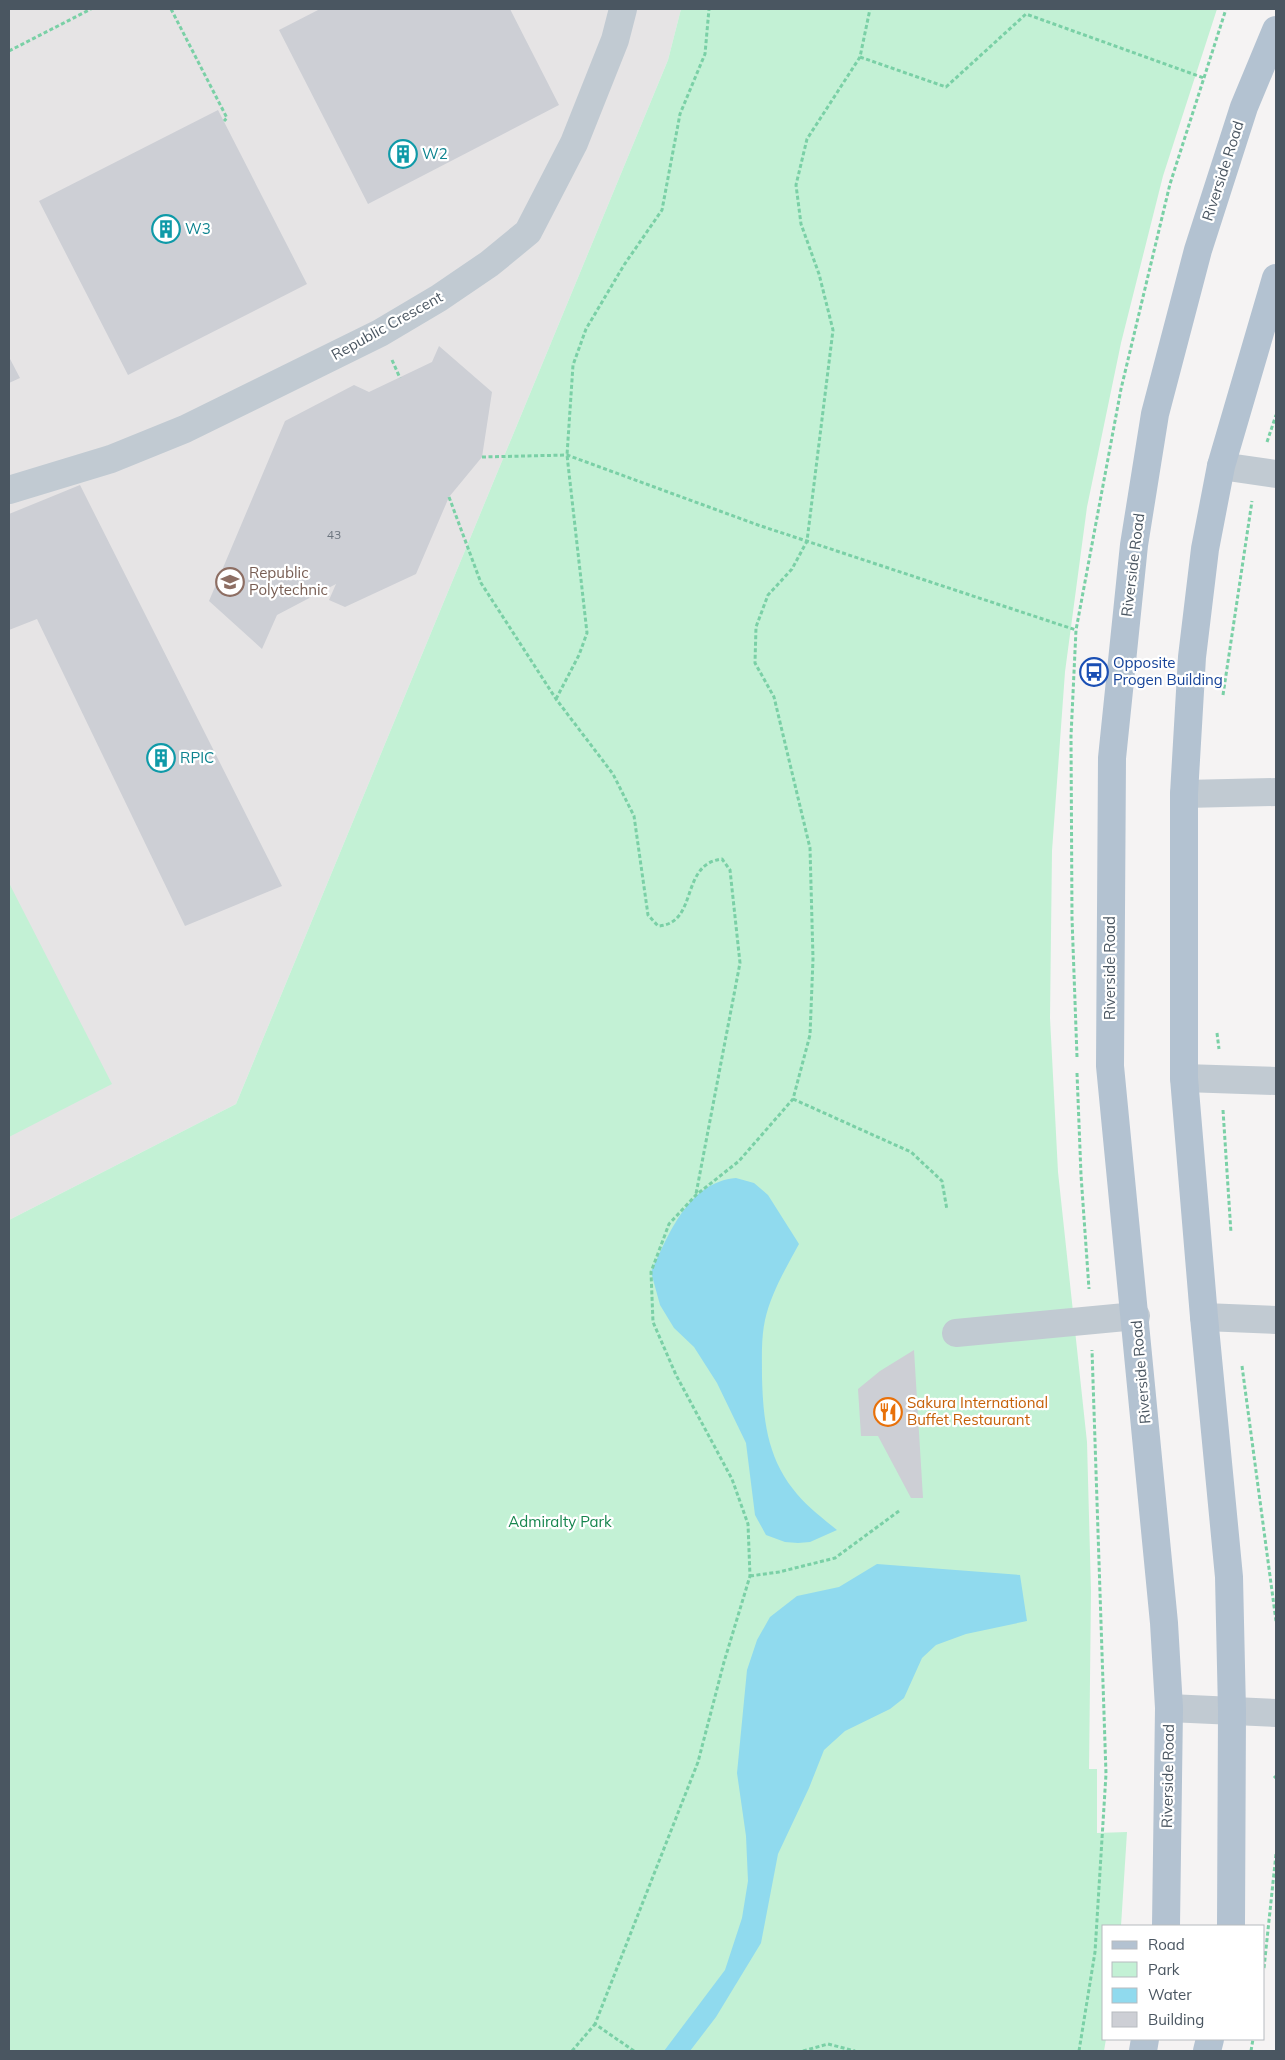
<svg xmlns="http://www.w3.org/2000/svg" width="1285" height="2060" viewBox="0 0 1285 2060" font-family="Mulish,sans-serif">
  <rect width="100%" height="100%" fill="#f5f3f3"/>
  <path fill="#e6e4e5" d="M9 9H681L668 60 236 1104 9 1220Z"/>
  <path fill="#c3f1d5" d="M681 9H1217L1163 176 1121 343 1087 507 1065 672 1052 851 1050 1018 1058 1172 1087 1442 1091 1591 1089 1769H1097V1833L1127 1832 1121 1926H1104V2039H1106L1104 2051H9V1220L236 1104 668 60Z
    M9 883 112 1084 9 1137Z"/>
  <path fill="#90daee" d="M736 1178 754 1183 768 1195 799 1244C786 1268 771 1293 765 1320 761 1339 762 1358 762 1377 763 1417 767 1456 793 1489 805 1505 821 1517 837 1530L810 1542 798 1543 785 1542 766 1535 755 1515 746 1443 717 1383 694 1347 674 1328 660 1305 651 1272C669 1234 688 1182 736 1178Z
    M877 1564 1020 1575 1027 1621 966 1634 936 1645 922 1658 904 1698 890 1709 845 1731 824 1750 809 1788 778 1854 761 1943 716 2017 690 2051H664L725 1970 742 1918 748 1881 746 1836 737 1773 747 1670 757 1640 770 1617 797 1596 839 1587Z"/>
  <path fill="#cdcfd5" d="M320 9H510L559 105 368 204 279 30Z
    M218 110 307 284 128 375 39 201Z
    M439 346 492 392 482 457 449 497 416 574 345 607 329 600 336 584 277 615 262 649 209 601 285 421 354 385 369 392 432 362Z
    M9 357 20 378 9 383Z
    M80 485 282 886 185 926 37 619 9 630V514Z
    M914 1350 923 1498H911L878 1436H861L858 1389 880 1371Z"/>
  <g fill="none" stroke-linecap="round" stroke-linejoin="round">
    <path stroke="#7ad0a6" stroke-width="3" stroke-dasharray="4 2.5" stroke-linecap="butt" d="M171 9 227 118 224 121
      M9 51 91 9
      M860 57 946 87 1026 14 1204 78
      M392 360 400 378
      M1267 442 1276 415
      M482 457 567 455 758 525 1076 630
      M449 497 481 583 556 699 613 774 634 816 648 915 658 926C699 924 679 864 722 859L730 870 740 963 696 1194
      M1223 695 1252 501
      M556 699 579 655 587 633 567 455 573 365 586 329 624 265 662 210 680 114 705 54 709 9
      M1217 1033 1219 1049
      M1077 1057 1072 918 1071 736 1076 630 1121 389 1170 184 1226 9
      M1077 1073 1081 1175 1089 1289
      M793 1099 911 1152 942 1181 947 1210
      M1223 1110 1231 1233
      M1242 1366 1276 1621
      M750 1576 779 1572 835 1558 899 1511
      M1274 1776 1276 1778
      M1264 1968 1276 1854
      M572 2051 595 2024
      M634 2051 595 2024 698 1762 724 1662 750 1576 748 1524 732 1479 676 1375 653 1322 651 1272 669 1224 696 1195 739 1161 793 1099 810 1035 813 959 810 848 774 697 755 663 756 627 768 595 792 569 807 541 833 330 819 274 801 224 796 185 807 139 860 57 870 9
      M803 2051 828 2044 855 2051
      M1079 2051 1095 1952 1106 1774 1092 1350
      M1251 2051 1253 2039"/>
    <path stroke="#c1cad2" stroke-width="28" d="M1221 466 1276 474
      M9 490 111 459 185 429 380 333 439 298 489 264 528 232 574 143 615 40 623 9
      M1184 794 1276 792
      M1184 1078 1276 1081
      M1204 1317 1276 1320
      M956 1333 1136 1316
      M1169 1708 1276 1713"/>
    <path stroke="#b3c2d1" stroke-width="28" d="M1166 1926 1169 1708 1164 1623 1110 1066 1112 758 1134 545 1155 414 1198 250 1244 107 1276 30
      M1231 1926 1232 1711 1229 1577 1204 1317 1184 1078V794L1192 657 1205 549 1221 466 1276 278
      M1143 2051 1145 2039
      M1207 2051 1210 2039"/>
  </g>
  <defs>
    <symbol id="building-ring" viewBox="-11 -11 22 22"><circle r="9.5" fill="#fff" stroke="#0f9aa8" stroke-width="1.5"/><path d="M-4-6H4V6H1V3H-1V6H-4ZM-2.5-4.3h1.7v1.8h-1.7ZM.8-4.3h1.7v1.8H.8ZM-2.5-1h1.7V.8h-1.7ZM.8-1h1.7V.8H.8Z" fill="#0f9aa8"/></symbol>
    <symbol id="university-ring" viewBox="-11 -11 22 22"><circle r="9.5" fill="#fff" stroke="#8d6e63" stroke-width="1.5"/><path d="M0-5L7-2L0 1L-7-2ZM-4 1L0 2.5L4 1V4Q0 6-4 4Z" fill="#8d6e63"/></symbol>
    <symbol id="bus-ring" viewBox="-11 -11 22 22"><circle r="9.5" fill="#fff" stroke="#1a4fb4" stroke-width="1.5"/><path d="M-5-6H5V4H4V6H2V4H-2V6H-4V4H-5ZM-3.5-4V0h7V-4ZM-3.5 1.2v1.5H-2V1.2ZM2 1.2v1.5H3.5V1.2Z" fill="#1a4fb4"/></symbol>
    <symbol id="restaurant-ring" viewBox="-11 -11 22 22"><circle r="9.5" fill="#fff" stroke="#e8710a" stroke-width="1.5"/><path d="M-5-6h1v4h1v-4h1v4h1v-4h1v5L-1.5 .5V6h-2V.5L-5-1ZM5-6V6H3V1.5H1.5Q1.5-4 5-6Z" fill="#e8710a"/></symbol>
  </defs>
  <g fill-rule="evenodd">
    <use href="#building-ring" x="387" y="138" width="32" height="32"/>
    <use href="#building-ring" x="150" y="213" width="32" height="32"/>
    <use href="#university-ring" x="214" y="566" width="32" height="32"/>
    <use href="#bus-ring" x="1078" y="656" width="32" height="32"/>
    <use href="#building-ring" x="145" y="742" width="32" height="32"/>
    <use href="#restaurant-ring" x="872" y="1396" width="32" height="32"/>
  </g>
  <g text-anchor="middle" stroke-width="4.5" stroke-linejoin="round" paint-order="stroke">
    <g font-size="12" fill="#6b747e">
      <text x="334" y="539">43</text>
    </g>
    <g font-size="15" fill="#0d838f" stroke="#fff" text-anchor="start">
      <text x="422" y="159">W2</text>
      <text x="185" y="234">W3</text>
      <text x="180" y="763">RPIC</text>
    </g>
    <g font-size="15" fill="#4a5661" stroke="#fff">
      <text transform="translate(1223 171) rotate(-72)" y="5">Riverside Road</text>
      <text transform="translate(387 326) rotate(-29)" y="5">Republic Crescent</text>
      <text transform="translate(1133 565) rotate(-83)" y="5">Riverside Road</text>
      <text transform="translate(1110 968) rotate(-90)" y="5">Riverside Road</text>
      <text transform="translate(1141 1372) rotate(-95)" y="5">Riverside Road</text>
      <text transform="translate(1168 1776) rotate(-89)" y="5">Riverside Road</text>
    </g>
    <g font-size="15" fill="#785e54" stroke="#fff" text-anchor="start">
      <text x="249" y="578">Republic<tspan x="249" dy="17">Polytechnic</tspan></text>
    </g>
    <g font-size="15" fill="#164399" stroke="#fff" text-anchor="start">
      <text x="1113" y="668">Opposite<tspan x="1113" dy="17">Progen Building</tspan></text>
    </g>
    <g font-size="15" fill="#c56008" stroke="#fff" text-anchor="start">
      <text x="907" y="1408">Sakura International<tspan x="907" dy="17">Buffet Restaurant</tspan></text>
    </g>
    <g font-size="15" fill="#17864f" stroke="#fff">
      <text x="560" y="1527">Admiralty Park</text>
    </g>
  </g>
  <rect width="1285" height="2060" fill="none" stroke="#4a5661" stroke-width="20"/>
  <rect x="1102" y="1925" width="162" height="115" fill="#ffffff" stroke="#b7bbc0"/>
  <rect x="1112" y="1941" width="25" height="8" fill="#b3c2d1" stroke="#b7bbc0"/>
  <text x="1148" y="1950" font-size="15" fill="#4a5661">Road</text>
  <rect x="1112" y="1962" width="25" height="15" fill="#c3f1d5" stroke="#b7bbc0"/>
  <text x="1148" y="1975" font-size="15" fill="#4a5661">Park</text>
  <rect x="1112" y="1988" width="25" height="15" fill="#90daee" stroke="#b7bbc0"/>
  <text x="1148" y="2000" font-size="15" fill="#4a5661">Water</text>
  <rect x="1112" y="2012" width="25" height="15" fill="#cdcfd5" stroke="#b7bbc0"/>
  <text x="1148" y="2025" font-size="15" fill="#4a5661">Building</text>
</svg>
